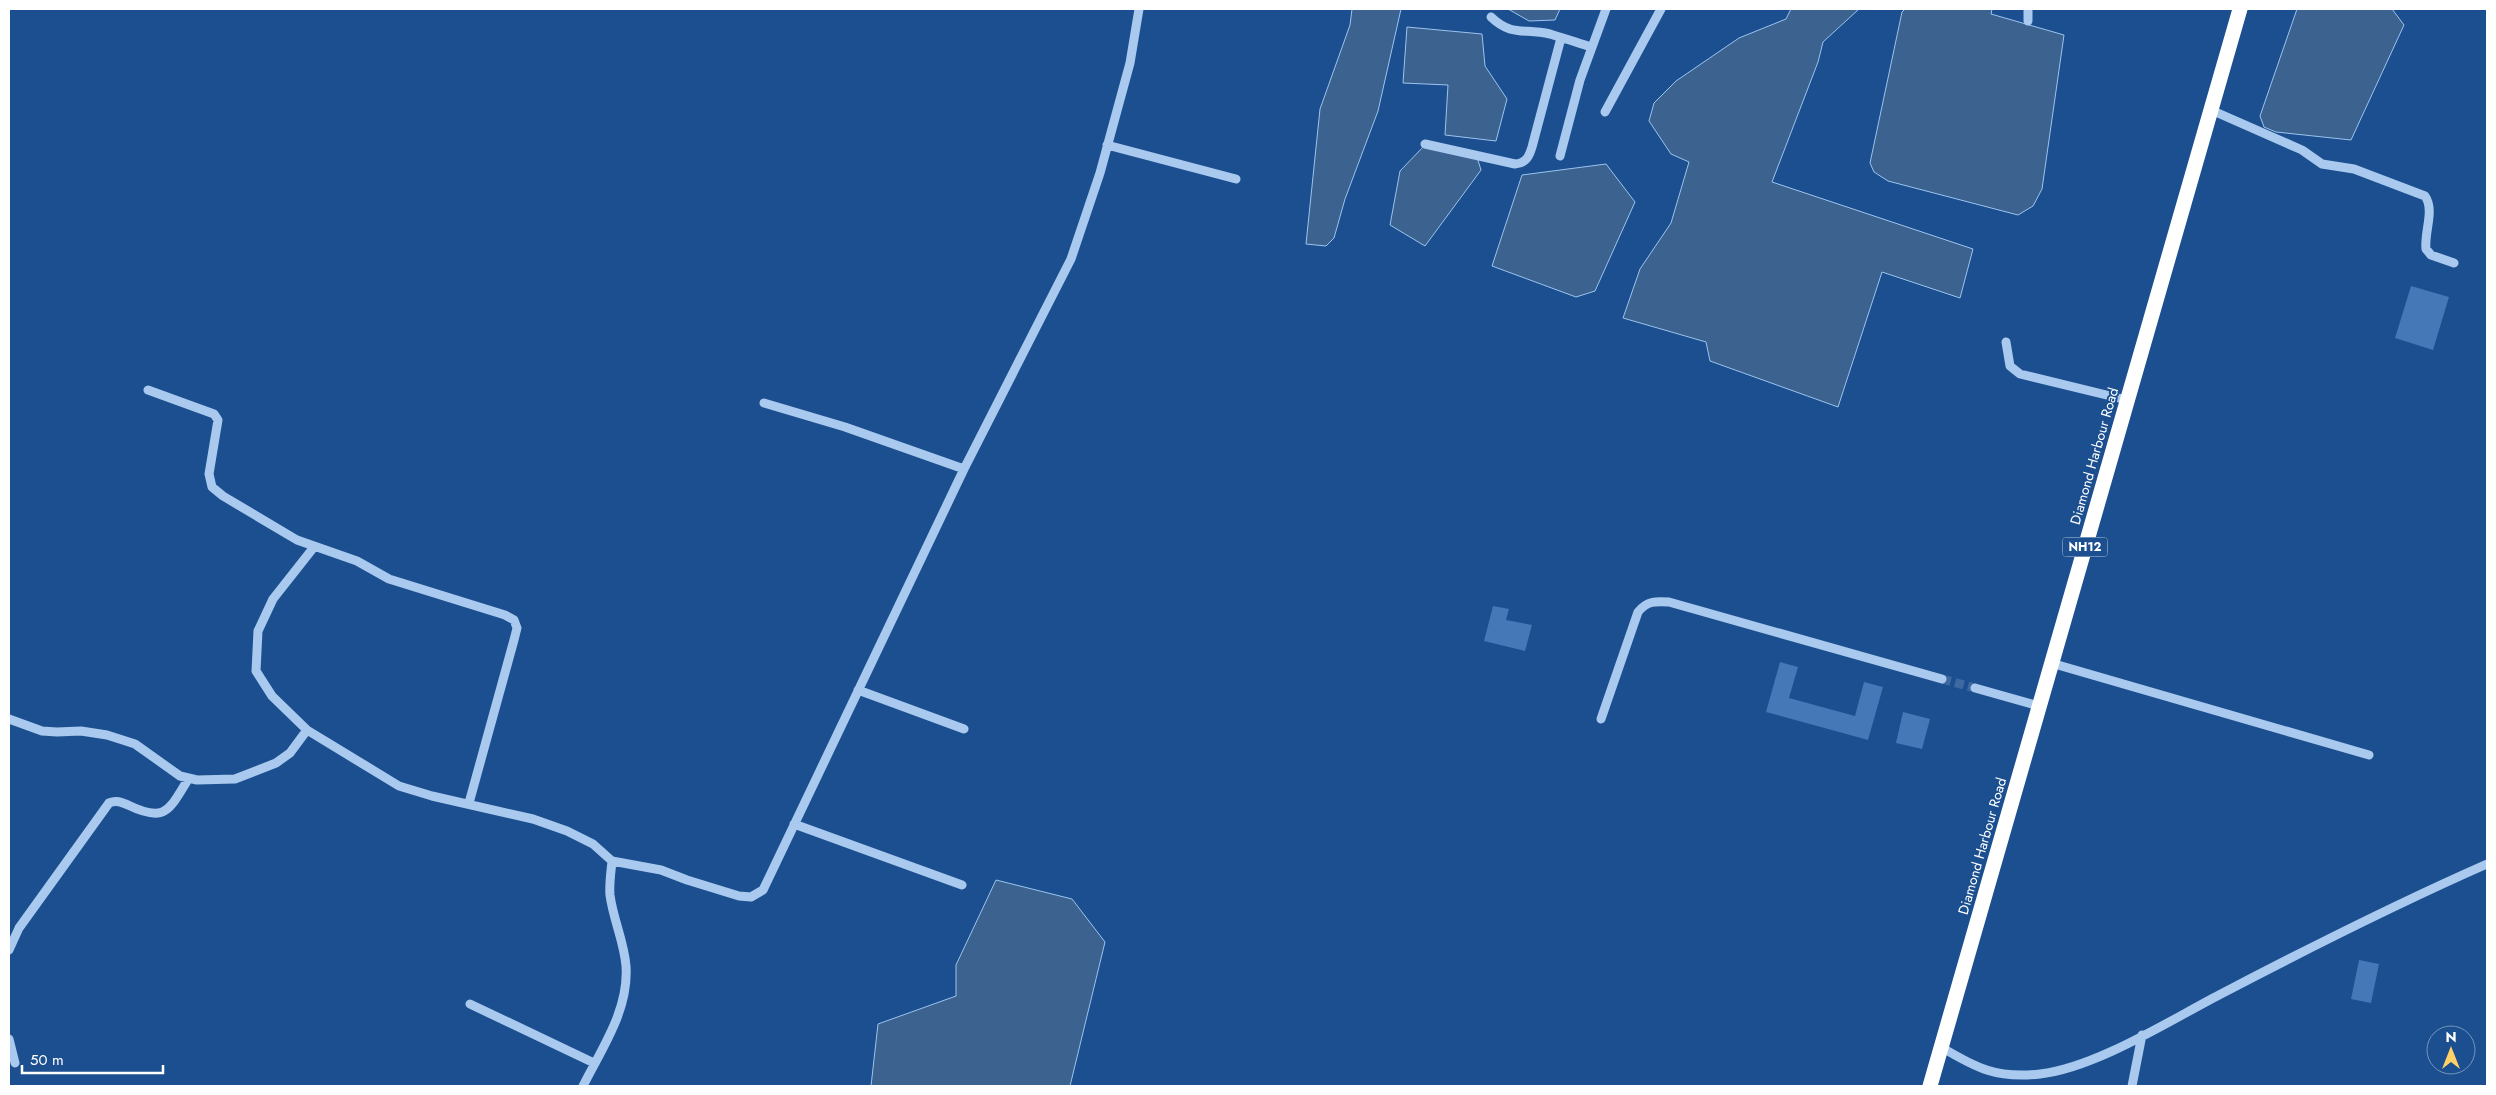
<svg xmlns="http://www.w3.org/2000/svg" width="2496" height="1095" viewBox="0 0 2496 1095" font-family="Jost,sans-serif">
  <rect width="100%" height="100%" fill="#1b4f8f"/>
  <path fill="#3c6290" stroke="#9cc4f0" d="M1352 9H1401L1378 111 1345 199 1334 238 1326 246 1306 244 1320 109 1350 25Z
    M1508 9H1560L1555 20 1529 21Z
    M1791 9H1859L1823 42 1818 62 1772 182 1973 249 1960 298 1882 272 1838 407 1710 361 1706 342 1623 318 1640 269 1671 223 1689 162 1671 154 1649 121 1654 103 1676 81 1739 38 1786 19Z
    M1905 9H1992L1991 14 2064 35 2042 189 2033 206 2018 215 1888 181 1874 172 1870 163 1902 12Z
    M2297 9H2392L2404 25 2351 140 2276 132 2264 127 2260 116Z
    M1407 27 1482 34 1485 66 1507 99 1496 141 1445 135 1448 85 1403 83Z
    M1424 146 1476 154 1481 170 1425 246 1390 225 1400 171Z
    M1606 164 1635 202 1595 291 1576 297 1492 266 1522 175Z
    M996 880 1072 899 1105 942 1070 1086H871L878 1024 956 996V965Z"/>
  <path fill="#4478b7" d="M2411 286 2449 297 2433 350 2395 338Z
    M1493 606 1509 609 1506 620 1532 625 1525 651 1484 641Z
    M1780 662 1798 667 1789 698 1855 716 1864 682 1883 687 1868 740 1766 712Z
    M1903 712 1930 719 1922 749 1896 743Z
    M2359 960 2379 964 2371 1003 2351 999Z"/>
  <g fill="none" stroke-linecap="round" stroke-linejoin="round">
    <path stroke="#3d69a0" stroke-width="9" stroke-dasharray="9 4.5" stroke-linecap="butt" d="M1942 679 1975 688"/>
    <path stroke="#a9c9ee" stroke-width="9" d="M2028 9V21
      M1491 17C1512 37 1524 28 1550 34 1564 38 1578 43 1591 47
      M2211 110 2302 150 2322 164 2354 169 2425 196C2435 210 2424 232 2426 249L2431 255 2454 263
      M1605 112 1661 9
      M1425 144 1515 164C1526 163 1529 157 1532 147L1561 38
      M1107 145 1236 179
      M1560 156 1580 80 1606 9
      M2006 342 2010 366 2020 374 2127 400
      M148 390 214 414 218 420 209 474 212 487 223 496 297 540 357 561 389 579 505 615 514 620 517 628 514 640 469 803
      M764 403 845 427 964 469
      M314 547 273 599 258 631 256 671 272 696 307 730 399 786 432 796 533 819 567 831 593 844 612 861C611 872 609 884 610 895 613 919 624 941 626 966 629 1010 602 1048 583 1086
      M2051 663 2369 755
      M1975 688 2039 706
      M858 690 964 729
      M9 719 42 731 57 732 81 731 107 735 135 744 180 776 197 780 235 779 276 763 290 753 307 730
      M1601 719 1638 612C1647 601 1655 601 1669 602L1942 679
      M794 824 962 885
      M612 861 661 870 687 880 739 896 751 897 763 890 964 469 1071 259 1100 173 1130 63 1139 9
      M9 950 19 928 109 803C116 800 121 802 128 805 167 824 169 809 189 778
      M470 1004 594 1063
      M9 1039 15 1063
      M1941 1047C1976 1068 1997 1079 2040 1074 2095 1068 2169 1021 2219 995 2307 949 2396 904 2487 864
      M2132 1086 2142 1035"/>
    <path stroke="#fff" stroke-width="15" d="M1930 1086 2240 9"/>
  </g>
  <g text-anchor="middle" stroke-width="4" stroke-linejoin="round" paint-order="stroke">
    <rect fill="#1b4f8f" stroke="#bbcadd" stroke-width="1" x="2062.5" y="537.5" width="45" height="19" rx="4"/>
    <g font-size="12" font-weight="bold" fill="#fff">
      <text x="2085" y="551">NH12</text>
    </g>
    <g font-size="14" fill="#fff" stroke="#1b4f8f">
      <text transform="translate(2094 456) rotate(-74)" y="5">Diamond Harbour Road</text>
      <text transform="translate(1982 846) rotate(-74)" y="5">Diamond Harbour Road</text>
    </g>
  </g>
  <rect width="2496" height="1095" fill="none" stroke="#ffffff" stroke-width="20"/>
  <g transform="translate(2451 1050)"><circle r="24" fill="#1b4f8f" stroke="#7695bc"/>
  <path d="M0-4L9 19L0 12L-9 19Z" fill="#ffd166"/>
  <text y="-8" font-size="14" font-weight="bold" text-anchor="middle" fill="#ffffff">N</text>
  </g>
  <path d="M22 1065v8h141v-8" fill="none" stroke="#ffffff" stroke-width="2.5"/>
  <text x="30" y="1065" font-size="15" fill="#ffffff" stroke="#1b4f8f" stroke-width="4" paint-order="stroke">50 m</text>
</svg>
